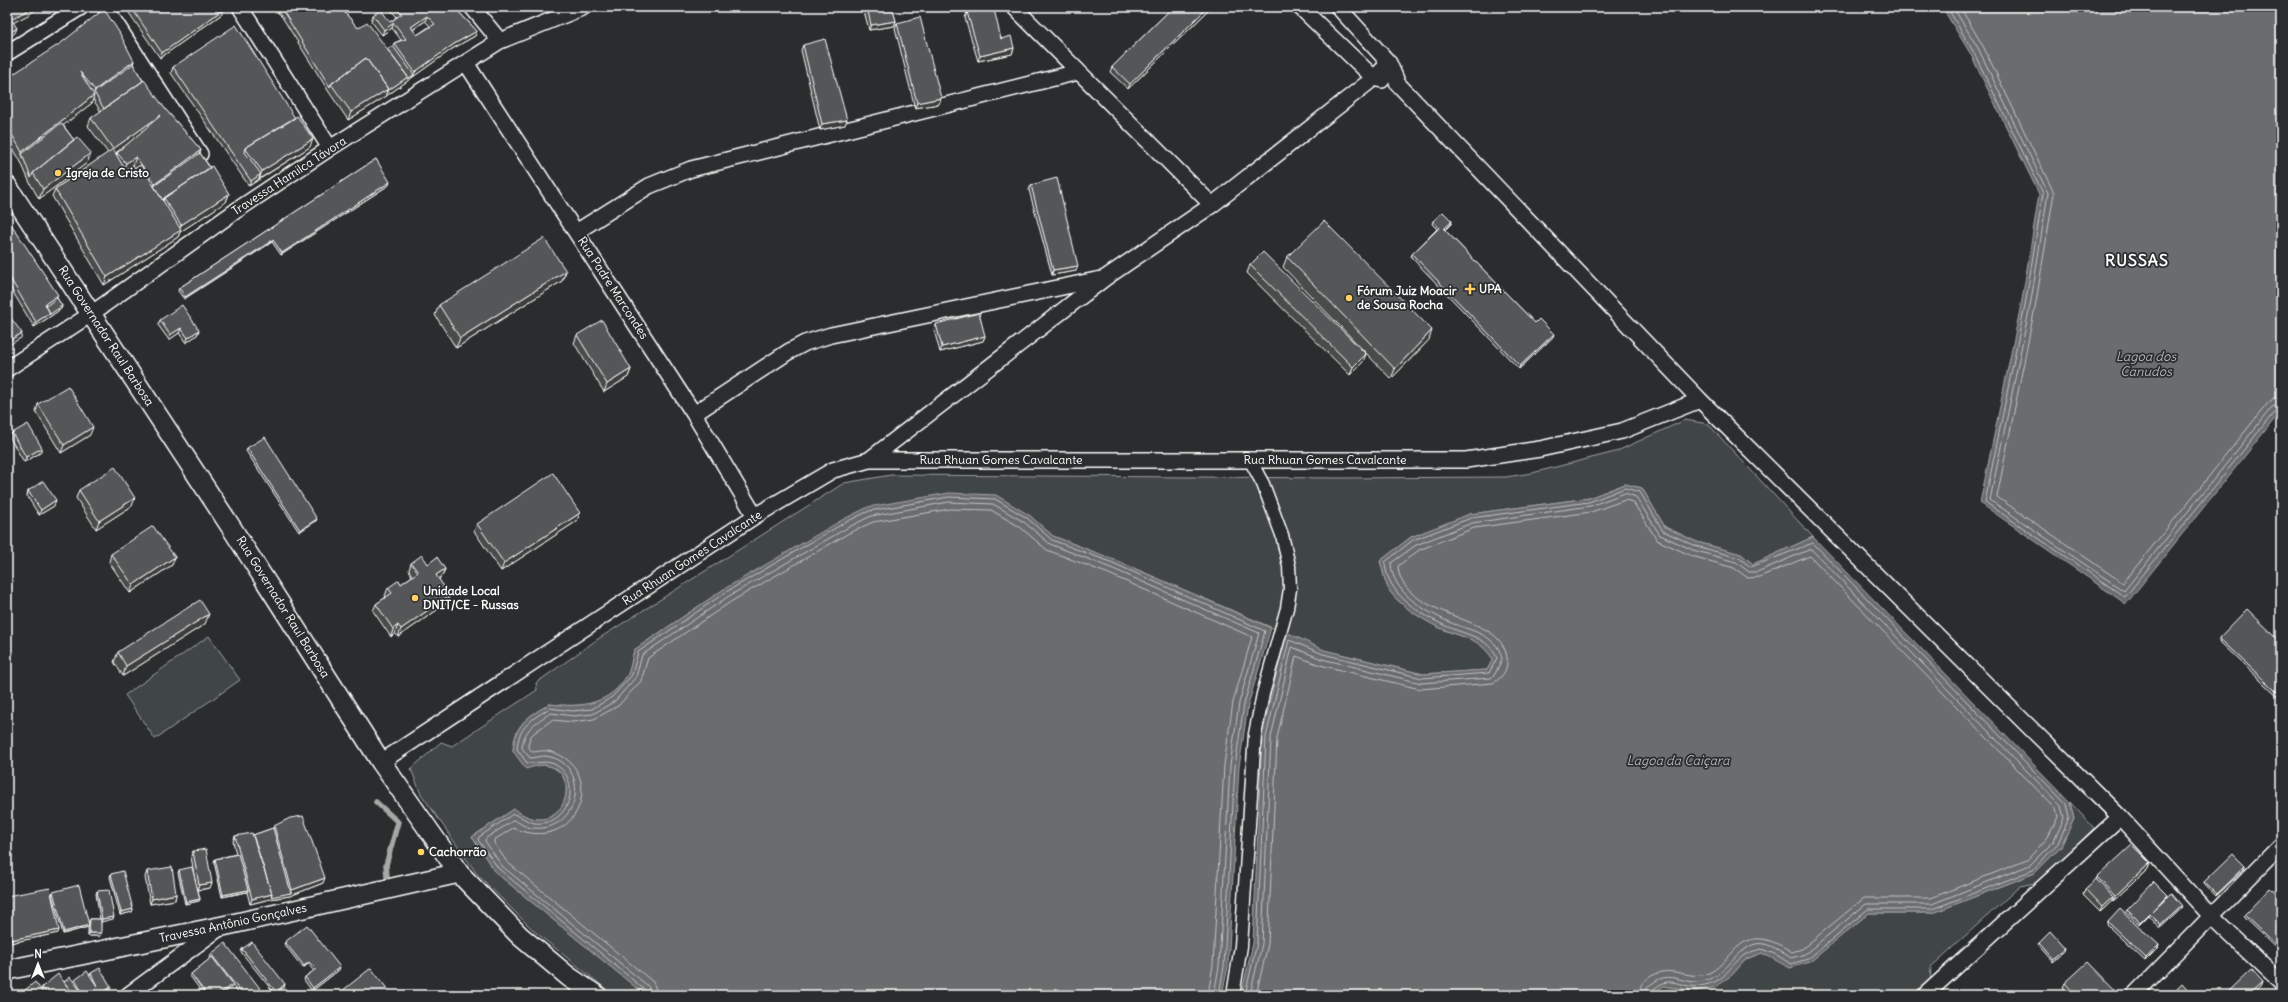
<svg xmlns="http://www.w3.org/2000/svg" width="2288" height="1002" viewBox="0 0 2288 1002" font-family="Delius,sans-serif">
  <rect width="100%" height="100%" fill="#2a2d2e"/>
  <filter id="ink" filterUnits="userSpaceOnUse"><feTurbulence type="fractalNoise" baseFrequency=".025" numOctaves="2"/><feDisplacementMap in="SourceGraphic" scale="8" xChannelSelector="R" yChannelSelector="G"/><feConvolveMatrix kernelMatrix="1 2 1 2 8 2 1 2 1" color-interpolation-filters="sRGB"/></filter>
  <g filter="url(#ink)">
    <path fill="#414445" stroke="#a0a2a2" d="M1685 420 1708 424 1813 537 1753 564 1741 554 1697 542 1665 527 1642 488 1625 484 1589 498 1470 514 1411 537 1380 561C1383 570 1385 585 1391 593 1403 608 1429 624 1447 631 1469 639 1479 639 1493 659L1487 670 1423 674 1324 650 1115 560 1053 536 1029 515 724 589 634 650C632 657 631 667 628 674 610 705 582 708 550 704 528 716 514 724 513 751L526 768C532 767 539 765 544 765 586 770 564 846 514 809L472 837 495 872 645 995H616L611 993 534 931 477 874 421 794 411 769 441 742 452 746 537 690 536 683 598 639 844 483 891 475 1340 478 1506 477 1532 473 1615 452Z
      M209 636 240 680 155 739 125 695Z
      M2070 802 2094 828 2040 882 2020 886 1931 967 1930 986 1920 995H1652L1663 986 1696 991 1732 975 1746 959 1762 953 1773 958 1809 962 1869 913H1933L2035 873 2061 846 2074 819Z"/>
    <path fill="#6a6c6d" stroke="#a6a7a7" d="M1942 7H2281V411L2126 604 1980 503 2022 300 2039 194 1970 53Z
      M1625 484 1642 488 1665 527 1697 542 1741 554 1753 564 1813 537 2070 802 2074 819 2061 846 2035 873 1933 913H1869L1810 962 1790 968 1762 953 1746 959 1732 975 1715 987 1696 991 1663 986 1652 995H1241L1253 943 1262 736 1286 632 1324 650 1423 674 1487 670 1493 659C1479 639 1469 639 1447 631 1429 624 1403 608 1391 593 1385 585 1383 570 1380 561L1411 537 1470 514 1589 498Z
      M949 493 996 495 1029 515 1053 536 1115 560 1271 628 1248 705 1239 767 1228 967 1222 995H645L495 872 472 837 514 809C563 846 587 770 544 765 539 765 532 767 526 769L513 751C515 724 528 716 550 704 582 708 610 705 628 674 631 667 632 657 634 650L724 589 842 520 868 507Z"/>
    <g fill="none" stroke-linecap="round" stroke-linejoin="round">
      <path stroke="#c3c4c5" stroke-width="1" d="M1947 7 1973 51 2043 193 2026 300 1985 502 2125 597 2276 410 2281 409
        M1953 7 1978 48 2048 193 2031 301 1990 500 2124 591 2272 407 2281 404
        M1960 7 1983 46 2054 193 2036 302 1997 497 2123 583 2268 403 2274 398H2281
        M647 995 645 990 499 869 478 840 479 837 513 814C524 817 530 825 542 823 571 821 582 778 554 764 545 760 537 764 527 763L517 749C518 727 533 718 550 708L572 711 592 709 612 697 632 675 638 652 726 592 844 523 869 511 949 497 995 499 1027 518 1052 540 1113 563 1265 631 1244 704 1235 766 1224 966 1219 995
        M652 995 648 986 502 866 485 841 486 838 514 820C520 823 526 828 533 828 582 833 592 761 545 756 540 756 535 758 530 758L522 748C523 730 537 721 551 713L573 716 593 714 615 701 636 677 642 655 729 596 847 528 871 516 949 502 993 504 1024 522 1050 544 1111 568 1259 633 1239 703 1230 766 1219 966 1214 995
        M658 995 653 982 507 862 494 843V840L513 828C583 857 608 764 548 751 542 750 537 752 532 752L528 746 530 737 535 732 552 720 573 722 594 719 618 706 641 681 648 658 732 601 849 533 873 522 950 509 991 510 1020 527 1047 550 1109 574 1252 637 1233 702 1224 765 1213 965 1208 995
        M1245 995 1257 943 1266 737 1289 640 1323 654 1422 678 1489 673 1497 658C1488 637 1467 635 1448 627 1421 615 1386 594 1385 562L1413 540 1471 518 1589 502 1625 488 1640 492 1663 531 1696 546 1739 558 1751 567 1813 543 2066 804 2069 818 2058 843 2033 870 1933 909H1868L1808 959 1791 964 1775 954 1761 949C1755 951 1748 952 1743 956 1725 970 1727 982 1699 986 1682 989 1671 974 1655 988 1651 990 1650 991 1650 995
        M1250 995 1262 944 1271 737 1292 647 1322 659 1421 683 1491 678 1495 674 1502 659C1498 634 1468 630 1449 622 1425 611 1392 593 1391 563L1416 545 1472 523 1590 506 1625 493 1636 497 1660 535 1693 550 1736 562 1749 572H1757L1811 549 2061 806 2064 818 2054 841 2030 865 1932 904H1866L1805 954 1791 958C1783 953 1774 946 1764 944 1742 939 1727 975 1709 979 1705 980 1700 982 1697 982 1680 982 1668 971 1653 983 1648 986 1645 989 1645 995
        M1256 995 1268 944 1277 738 1296 656 1320 665 1420 689 1493 683C1515 671 1509 645 1491 633 1465 615 1399 606 1398 566L1419 550 1474 528 1591 512 1625 500 1633 502 1657 540 1692 556 1734 568 1748 578 1759 577 1810 556 2056 809 2058 817 2048 837 2027 860 1931 898H1864L1802 949 1792 952C1771 939 1751 930 1732 953 1725 960 1718 969 1709 973 1686 982 1671 961 1647 979 1642 984 1639 988 1639 995"/>
      <path stroke="#a6a7a7" stroke-width="5.5" d="M376 802 398 822 386 865 387 877"/>
      <defs>
        <path id="pedestrian" d="M1233 995 1241 946 1255 734 1263 694 1287 608 1290 589 1289 566 1282 535 1263 484 1250 460"/>
        <path id="minor" d="M105 7 200 154
          M240 7 330 148
          M472 7 500 41
          M1014 7 1212 205
          M1300 7 1374 78 1382 80
          M1338 7 1389 63 1398 84 1700 400 2120 817 2210 915 2281 983
          M7 53 81 7
          M466 63 694 414 755 516
          M576 232 649 186 691 169 1078 72
          M7 369 91 314 237 210 330 148 500 41 584 7
          M694 414 788 352 805 343 831 335 1101 279
          M869 460 1105 278 1212 205 1374 78 1389 63
          M381 762 755 516 833 470 869 460H1466L1540 449 1622 431 1700 400
          M128 995 221 927
          M1925 995 2120 817
          M2134 995 2281 845"/>
        <path id="tertiary" d="M7 186 231 527 381 762 459 873 520 936 569 977 596 995
          M7 970 223 926 459 873"/>
      </defs>
      <use href="#pedestrian" stroke="#fff" stroke-width="15"/>
      <use href="#minor" stroke="#fff" stroke-width="18"/>
      <use href="#tertiary" stroke="#fff" stroke-width="22"/>
      <use href="#pedestrian" stroke="#2a2d2e" stroke-width="12"/>
      <use href="#minor" stroke="#2a2d2e" stroke-width="15"/>
      <use href="#tertiary" stroke="#2a2d2e" stroke-width="19"/>
    </g>
    <path fill="#494b4c" stroke="#fff" fill-rule="evenodd" d="M125 7H223L224 9 222 14 160 58Z
      M273 7H340L358 28 387 49 393 46 394 43 401 40 392 28 382 35 371 21 373 15 390 22 397 17 388 7H454L477 31 475 36 452 49 385 97 348 120 329 92 282 17ZM425 21 430 26 417 35 413 30Z
      M863 7H892L896 21 894 26 869 30Z
      M1173 7H1212L1128 89 1110 72 1112 67Z
      M967 12 1014 48 1012 54 978 61 965 18Z
      M897 23 941 98 939 104 915 108 895 28Z
      M803 45 845 125 820 130 801 50Z
      M134 61 133 64 143 81 166 110 201 150 200 153 229 194 226 202 180 232 178 237 104 285 52 196 55 189 108 153 88 126 91 118 101 112 93 99 92 103 63 125 74 140 91 153 87 163 39 199 30 183 20 160 7 139V78ZM125 146 117 153V155L116 153ZM133 165 135 168 127 173 125 170Z
      M173 67 310 147 249 186 171 73Z
      M376 159 389 185 281 255 272 242 184 299 178 291 179 288Z
      M1031 185 1076 271 1052 275 1029 190Z
      M7 218 62 306 61 309 48 318 34 327 8 284H7Z
      M1433 221H1452L1451 224 1445 230 1535 323 1553 337 1519 369 1411 257 1412 254 1437 229 1432 224Z
      M1287 257 1429 340 1391 379 1283 267Z
      M1250 265 1363 362 1350 375 1247 273Z
      M566 271 562 281 456 348 435 315 439 305Z
      M160 320 199 330 197 335 186 343 179 333 169 340 158 325Z
      M936 324 985 336 983 341 940 352 934 330Z
      M577 335 631 369 628 377 604 392 574 343Z
      M38 404 90 435 61 453 36 412Z
      M12 433 40 453 24 462 10 438Z
      M247 448 316 521 299 532 246 451Z
      M79 490 132 506 96 529 76 498Z
      M28 491 54 506 39 515 27 496Z
      M580 513 577 521 501 571 474 531 477 524Z
      M111 554 175 557 172 565 130 593 109 562Z
      M411 563 428 564 445 569 442 576 439 579 447 603 398 637 395 633 391 637 373 611 376 604 386 597 385 596 388 588 401 584 412 576 409 570Z
      M205 624 123 676 114 662 118 652Z
      M2219 638 2281 642V700L2219 641Z
      M274 826 323 883 290 896 270 899 250 904 247 892 222 897 214 862 215 859 236 854 233 841 235 836 253 835 273 828Z
      M193 851 210 888 198 890 200 899 199 901 185 904 178 873 179 870 195 881 191 856Z
      M2150 863 2148 869 2113 901 2112 900 2111 902 2100 912 2083 895 2085 889 2096 880 2097 877Z
      M2245 866 2244 869 2215 896 2204 884V882Z
      M147 871 176 894 175 900 150 904 145 877Z
      M111 874 133 909 132 912 120 915 110 877Z
      M97 891 113 919 101 921 100 936H88V927L63 934 52 895 53 892 89 922 90 919H100L96 894Z
      M2167 895 2166 897 2161 902 2182 906 2181 909 2160 928 2148 915 2139 924 2126 912 2127 910Z
      M7 896 58 933 10 943 7 928Z
      M2281 899V953L2243 917 2244 915Z
      M2108 922 2159 945 2158 948 2145 961 2107 925Z
      M285 942 339 970 312 991 304 980 305 977 314 971 308 964 303 968 284 944Z
      M2039 942 2064 951 2053 961 2038 944Z
      M242 949 285 984 284 987 275 994 241 952Z
      M211 954 262 991 261 993 259 995H240L232 985V987L221 995H204L190 976 191 974 211 958 210 956Z
      M91 973 110 990 102 995H19L41 990 42 987 64 982H74L75 980 90 975Z
      M2262 982 2260 987 2252 995H2228L2229 991Z
      M2065 983 2119 994 2118 995H2069L2063 988Z
      M342 991 392 995H342L341 993Z"/>
    <path fill="#3c3d3e" stroke="#fff" d="M34 7H39L30 14 9 25 11 19Z
      M1208 7H1212L1128 89 1130 84Z
      M224 9 222 14 160 58 162 53Z
      M427 16 425 21 409 32 411 27Z
      M896 21 894 26 869 30 871 25Z
      M394 23 392 28 382 35 384 30Z
      M17 28 15 33 7 39V35Z
      M477 31 475 36 452 49 413 77 415 72 454 44Z
      M1014 48 1012 54 978 61 980 56Z
      M134 61 131 69 94 92 95 90Z
      M414 75 413 77 385 97 387 91 408 77Z
      M388 89 385 97 348 120 351 112Z
      M94 95 92 103 23 157 22 154V152Z
      M941 98 939 104 915 108 917 103Z
      M161 115 158 122 110 157 113 149Z
      M847 120 845 125 820 130 822 124Z
      M313 139 310 147 259 179 262 171Z
      M201 150 198 158 154 186 155 184Z
      M91 153 87 163 39 199 43 189Z
      M136 157 133 165 123 171 126 163Z
      M261 174 259 179 249 186 251 181Z
      M390 182 389 185 281 255 282 253Z
      M229 194 226 202 180 232 178 237 104 285 107 277 179 231 181 225Z
      M1452 221 1451 224 1443 232 1444 229Z
      M273 240 272 242 184 299 185 297Z
      M1078 266 1076 271 1052 275 1053 270Z
      M566 271 562 281 456 348 460 338Z
      M10 278 8 284H7V280Z
      M58 295 56 300 45 308V304Z
      M62 306 61 309 48 318 34 327 36 322Z
      M181 328 179 333 169 340 170 335Z
      M199 330 197 335 186 343 188 338Z
      M1432 330 1429 340 1391 379 1395 369Z
      M22 333 21 338 7 346V342Z
      M1554 334 1553 337 1519 369 1520 366Z
      M985 336 983 341 940 352 942 347Z
      M1366 354 1363 362 1350 375 1353 367Z
      M631 369 628 377 604 392 607 384Z
      M93 427 90 435 61 453 64 445Z
      M42 448 40 453 24 462 26 457Z
      M135 498 132 506 96 529 99 521Z
      M56 500 54 506 39 515 41 510Z
      M580 513 577 521 501 571 504 563Z
      M317 519 316 521 299 532 300 530Z
      M175 557 172 565 130 593 133 585Z
      M445 569 442 576 433 583 436 575Z
      M450 595 447 603 398 637 401 629Z
      M209 614 205 624 123 676 126 666Z
      M398 625 395 633 391 637 393 629Z
      M2150 863 2148 869 2113 901 2115 896Z
      M2245 866 2244 869 2215 896 2216 894Z
      M325 878 323 883 290 896 270 899 250 904 252 899 272 894 291 893 292 890Z
      M212 883 210 888 197 890 199 885Z
      M248 890 247 892 222 897 223 895Z
      M176 894 175 900 150 904 152 899Z
      M2167 895 2166 897 2151 913 2152 911Z
      M2113 897 2111 902 2100 912 2102 907Z
      M200 899 199 901 185 904 186 902Z
      M2182 906 2181 909 2160 928 2161 925Z
      M133 909 132 912 120 915 121 912Z
      M2149 913 2148 915 2139 924 2140 922Z
      M114 917 113 919 101 922 102 919Z
      M89 925 88 927 63 934 64 932Z
      M59 930 58 933 10 943 11 940Z
      M89 933H101L100 936H88Z
      M2159 945 2158 948 2145 961 2146 958Z
      M2065 948 2064 951 2053 961V958Z
      M309 962 308 964 303 968 304 966Z
      M340 967 339 970 312 991 313 988Z
      M2262 982 2260 987 2252 995H2248Z
      M233 984 232 987 221 995H218Z
      M285 984 284 987 275 994 276 992Z
      M111 987 110 990 102 995H99Z
      M262 991 261 993 259 995H256Z"/>
    <path fill="#555758" stroke="#fff" fill-rule="evenodd" d="M7 7H34L11 19 17 28 7 35Z
      M131 7H223L224 9 162 53Z
      M280 7H340L358 28 367 22 408 77 387 91 388 89 366 58 331 84 330 87 283 11Z
      M395 7H454L477 31 454 44 415 72 394 43 406 39 394 23 384 30 373 15 381 10 390 22 402 14ZM427 16 435 24 417 35 411 27Z
      M867 7H892L896 21 871 25Z
      M1173 7H1208L1130 84 1112 67Z
      M104 9 119 32 134 61 95 90 80 72 94 95 22 152 7 126V78L61 43Z
      M994 9 1001 39 1011 36 1014 48 980 56 967 12Z
      M920 17 941 98 917 103 897 23Z
      M236 25 295 118 245 148 244 151 261 174 251 181 173 67Z
      M825 39 847 120 822 124 803 45Z
      M393 46 414 75 407 79 408 77 387 49Z
      M366 58 388 89 351 112 331 84Z
      M133 64 143 81 104 109 94 92Z
      M144 80 166 110 201 150 155 184 136 157 126 163 117 153 161 115 113 149 91 118Z
      M297 116 313 139 262 171 245 148Z
      M61 123 74 140 33 173 31 178 22 154Z
      M77 137 91 153 43 189 33 173Z
      M113 149 127 173 141 165 181 230 107 277 55 189Z
      M200 153 210 168 164 198 163 201 154 186Z
      M376 159 390 182 282 253 273 240 185 297 179 288Z
      M212 166 229 194 181 225 164 198Z
      M1057 178 1078 266 1053 270 1031 185Z
      M1443 212 1452 221 1444 229 1535 323 1539 319 1554 334 1520 366 1412 254 1439 228 1433 221Z
      M7 218 58 295 45 304 50 313 36 322 10 278 7 280Z
      M1324 221 1432 330 1395 369 1287 257Z
      M544 238 566 271 460 338 439 305Z
      M1263 252 1366 354 1353 367 1250 265Z
      M57 298 62 306 49 315 50 313 46 306Z
      M182 305 199 330 188 338 181 328 170 335 160 320Z
      M7 313 22 333 7 342Z
      M979 313 985 336 942 347 936 324Z
      M602 320 631 369 607 384 577 335Z
      M68 386 93 427 64 445 38 404Z
      M28 424 42 448 26 457 12 433Z
      M265 437 317 519 300 530 247 448Z
      M115 467 135 498 99 521 79 490Z
      M553 473 580 513 504 563 477 524Z
      M43 481 56 500 41 510 28 491Z
      M153 526 175 557 133 585 111 554Z
      M422 555 428 564 437 557 445 569 436 575 450 595 401 629 398 625 393 629 376 604 392 593 388 588 399 580 401 584 418 572 411 563Z
      M200 600 209 614 126 666 118 652Z
      M2247 609 2281 642V696L2219 638Z
      M303 816 325 878 292 890 274 826 290 818Z
      M273 828 291 893 271 897 272 894 253 835Z
      M252 833 272 894 252 899 235 836Z
      M2132 845 2150 863 2115 896 2097 877Z
      M206 849 212 883 199 885 193 851Z
      M238 854 248 890 223 895 215 859Z
      M2233 854 2245 866 2216 894 2204 882Z
      M172 867 176 894 152 899 147 871Z
      M192 867 200 899 186 902 179 870Z
      M123 871 133 909 121 912 111 874Z
      M2096 879 2113 897 2102 907 2085 889Z
      M2154 882 2167 895 2152 911 2171 893 2182 906 2161 925 2149 913 2140 922 2127 910Z
      M79 885 89 925 64 932 53 892Z
      M50 888 59 930 11 940 7 921V896Z
      M2270 888 2281 899V950L2244 915Z
      M109 890 114 917 102 919 97 891Z
      M2120 909 2159 945 2146 958 2108 922Z
      M90 919H101V933H89Z
      M307 925 340 967 313 988 305 977 316 969 309 962 304 966 285 942Z
      M2050 931 2065 948 2053 958 2039 942Z
      M252 942 285 984 276 992 242 949Z
      M225 943 262 991 256 995H243L211 954Z
      M212 957 233 984 218 995H207L191 974Z
      M2088 962 2119 994 2117 995H2076L2065 983Z
      M100 968 111 987 99 995H84L75 980 87 971 97 986 91 973Z
      M371 968 392 995H345L342 991Z
      M2251 970 2262 982 2248 995H2233L2229 991Z
      M58 974 74 995H48L42 987Z
      M70 977 84 995H74L64 982Z
      M35 982 45 995H19Z
      M2182 984 2192 995H2171Z
      M7 988H8L15 995H7Z
      M170 990 173 995H163Z"/>
  </g>
  <g fill="#ffd166" stroke="#2a2d2e" stroke-width="1.5">
    <circle cx="58" cy="173" r="4"/>
    <path d="M1468 283h4v4h4v4h-4v4h-4v-4h-4v-4h4z"/>
    <circle cx="1349" cy="298" r="4"/>
    <circle cx="415" cy="598" r="4"/>
    <circle cx="421" cy="852" r="4"/>
  </g>
  <g text-anchor="middle" stroke-width="3.5" stroke-linejoin="round" paint-order="stroke">
    <g font-size="12" font-weight="bold" fill="#fff" stroke="#2a2d2e" text-anchor="start">
      <text x="66" y="177">Igreja de Cristo</text>
      <text x="1479" y="293">UPA</text>
      <text x="1357" y="295">Fórum Juiz Moacir<tspan x="1357" dy="14">de Sousa Rocha</tspan></text>
      <text x="423" y="595">Unidade Local<tspan x="423" dy="14">DNIT/CE - Russas</tspan></text>
      <text x="429" y="856">Cachorrão</text>
    </g>
    <g font-size="12" fill="#fff" stroke="#2a2d2e">
      <text transform="translate(289 176) rotate(-33)" y="4">Travessa Hamilca Távora</text>
      <text transform="translate(613 288) rotate(57)" y="4">Rua Padre Marcondes</text>
      <text transform="translate(106 336) rotate(57)" y="4">Rua Governador Raul Barbosa</text>
      <text x="1001" y="464">Rua Rhuan Gomes Cavalcante</text>
      <text x="1325" y="464">Rua Rhuan Gomes Cavalcante</text>
      <text transform="translate(692 558) rotate(-33)" y="4">Rua Rhuan Gomes Cavalcante</text>
      <text transform="translate(283 607) rotate(58)" y="4">Rua Governador Raul Barbosa</text>
      <text transform="translate(233 923) rotate(-12)" y="4">Travessa Antônio Gonçalves</text>
    </g>
    <g font-size="13" font-style="italic" fill="#b4b6b6" stroke="#2a2d2e">
      <text x="2146" y="361">Lagoa dos<tspan x="2146" dy="15">Canudos</tspan></text>
      <text x="1678" y="765">Lagoa da Caiçara</text>
    </g>
    <g font-size="16" font-weight="bold" letter-spacing="1" fill="#fff" stroke="#2a2d2e">
      <text x="2137" y="266">RUSSAS</text>
    </g>
  </g>
  <rect width="2288" height="1002" fill="none" stroke="#2a2d2e" stroke-width="24"/>
  <rect x="12" y="12" width="2264" height="978" fill="none" stroke="#fff" stroke-width="1.5" filter="url(#ink)"/>
  <g transform="translate(38 964)" stroke="#2a2d2e" stroke-width="3" paint-order="stroke">
  <path d="M0-3L7 15L0 10L-7 15Z" fill="#ffffff"/>
  <text y="-6" font-size="11" font-weight="bold" text-anchor="middle" fill="#ffffff">N</text>
  </g>
</svg>
